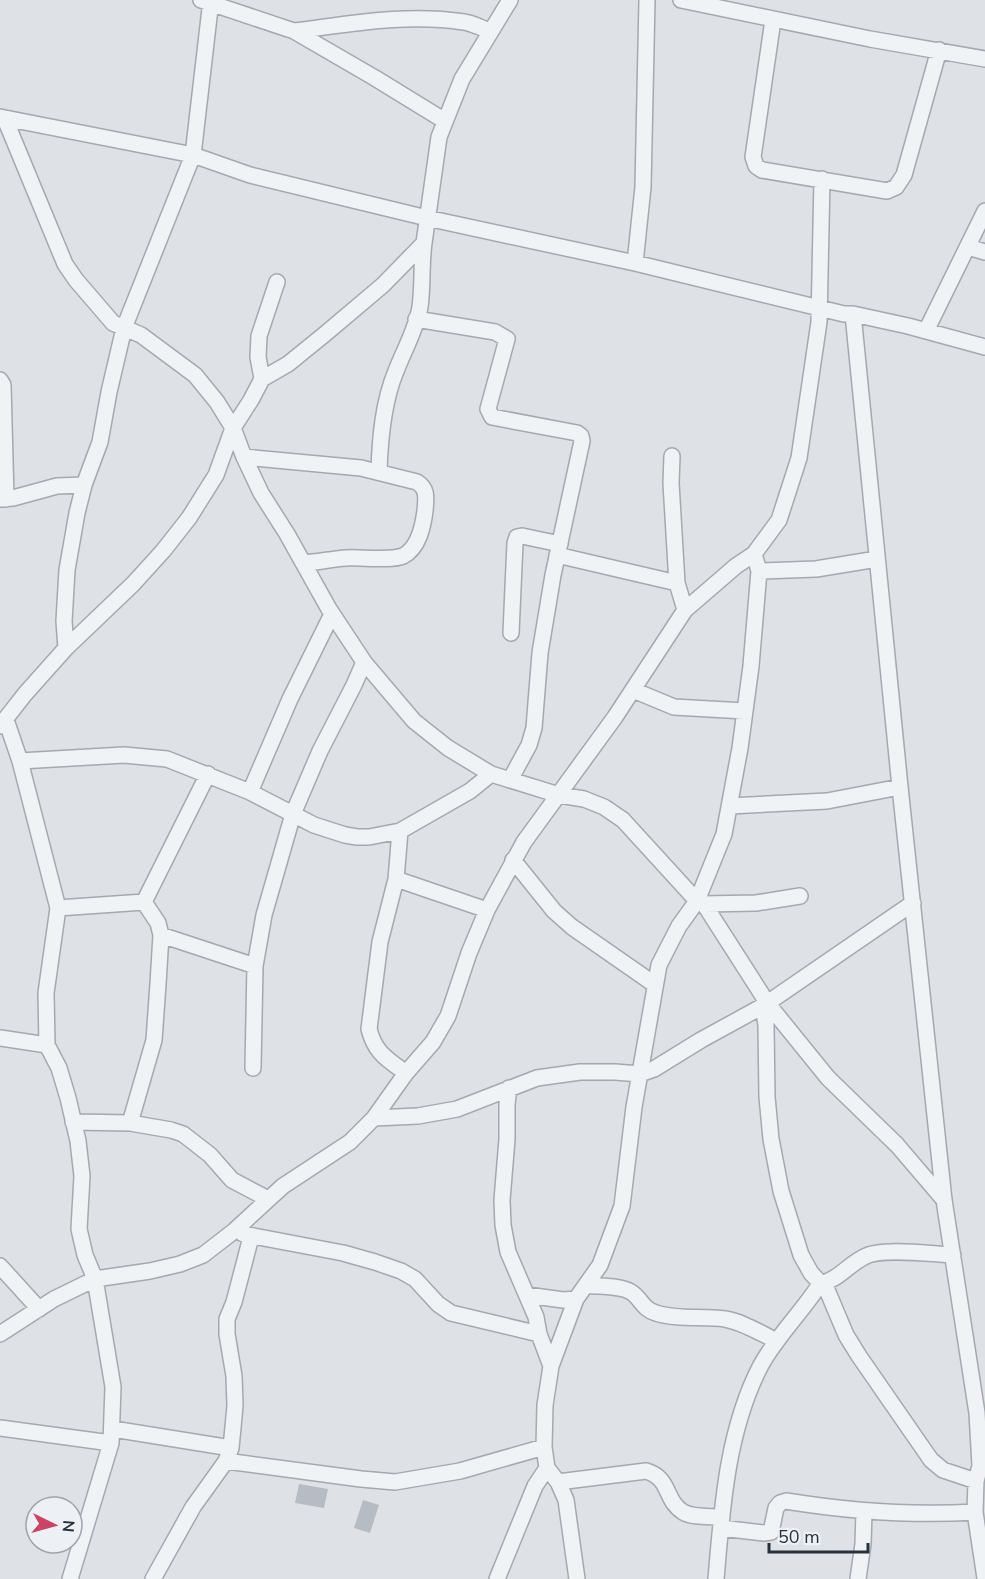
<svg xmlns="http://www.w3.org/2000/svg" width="985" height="1579" viewBox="0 0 985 1579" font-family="'Nunito Sans',sans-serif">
  <rect width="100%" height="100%" fill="#dee2e7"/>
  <path fill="#b5bcc4" d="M299 1484 328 1489 324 1508 295 1503Z
    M363 1500 379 1505 370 1533 354 1528Z"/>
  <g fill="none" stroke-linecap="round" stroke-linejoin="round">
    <defs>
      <path id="minor" d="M201 0 294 31 375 78 445 121
        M681 0 870 39 985 59
        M773 20 753 157 756 166 762 170 887 191 896 187 904 175 939 50
        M294 31C350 24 406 13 464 22 472 23 481 28 490 31
        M0 117 193 155 250 175 427 218 635 263 844 314H853L908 326 985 347
        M5 119 65 264 76 280 113 323 141 335 195 375 217 402 233 428 244 457 261 493 287 534 329 609 364 662 414 721 448 748 491 774 559 795 584 799 604 807 623 820 697 901 704 904 768 1004 828 1078 897 1145 944 1200
        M968 247 985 252
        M635 263 643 187 647 0
        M853 314 900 787 944 1200 977 1413 980 1466 976 1481 975 1512 985 1578
        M416 319 495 332 507 339 488 409 492 417 577 433 581 436 582 441 553 575 540 653 534 728 529 745 510 780
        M926 331 985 211
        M262 379 258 357 259 336 277 282
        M0 380 3 385 6 499
        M672 456 671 483 677 583 685 610
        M244 457 361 468 417 482C428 489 426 498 425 511 423 526 419 548 403 556 390 561 362 557 346 558 332 559 318 562 304 563
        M379 471C380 438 383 402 396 371 404 350 416 330 420 307 423 286 421 264 424 243
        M0 499 13 498 57 486 84 485
        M557 555 677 583
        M759 571 816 569 877 559
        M511 633 515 543 517 537 522 536 560 544
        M66 648 64 621 67 570 77 513 84 485 100 442 109 392 124 328 193 155 211 0
        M633 690 674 707 745 711
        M6 720 20 761 58 908 46 993 47 1045 59 1068 68 1098 78 1141 82 1176 79 1229 85 1255 95 1279 113 1387 111 1443 70 1579
        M0 726 25 694 66 648 133 584 163 551 189 518 216 475 233 428 251 400 262 379 288 364 325 334 383 285 424 243 439 137 462 79 510 0
        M20 761 124 755 167 759 250 792 314 825 345 835 357 837H369L400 831 470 791 491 774
        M250 792 290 699 332 614
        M730 806 827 801 900 787
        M400 831 396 879 380 942 369 1029C375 1053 387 1059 406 1073
        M513 860 554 911 572 927 654 984
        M396 879 487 910
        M144 902 208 774
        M913 903 763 1006 766 1025 767 1097 771 1139 781 1191 801 1255 811 1273 827 1290 846 1335 859 1356 931 1460 943 1470 976 1481
        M704 904 756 903 800 896
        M58 908 144 902
        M161 935 255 966
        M0 1038 47 1045
        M253 1068 255 966 264 915 293 814 320 751 354 685 364 662
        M509 1088 507 1104V1139L502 1200 503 1225 508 1252 536 1317 539 1334 551 1366 545 1405 544 1447 547 1468 558 1482 566 1500 577 1579
        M374 1118 418 1116 457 1109 537 1078 580 1072H615L640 1074 654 1069 701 1040 763 1006
        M73 1122 130 1123 171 1130 183 1134 210 1155 232 1180 268 1199
        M130 1123 154 1040 158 984 161 935 158 923 144 902
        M243 1234 343 1253 375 1262 401 1271 415 1279 438 1304 451 1313 539 1334
        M0 1266 39 1309
        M586 1285C600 1287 619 1285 631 1292 641 1298 642 1309 656 1313 678 1320 702 1316 725 1319 743 1322 760 1333 777 1341
        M527 1295 563 1300 576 1299
        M0 1334 54 1299 95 1279 150 1271 180 1264 203 1255 234 1231 283 1186 350 1142 374 1118 406 1073 433 1042 448 1016 469 953 487 910 524 842 615 717 685 610 736 566 754 554 779 520 799 458 819 322 822 179
        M551 1366 576 1299 600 1265 622 1206 634 1107 659 965 679 926 697 901 724 834 740 748 751 666 759 571 754 554
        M0 1428 111 1443
        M113 1429 231 1448
        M226 1461 361 1479 395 1482 460 1471 544 1447
        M558 1482 646 1471C671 1478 664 1500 683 1512 693 1518 710 1516 722 1517
        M721 1528 764 1533 771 1532 776 1508 780 1503 786 1501C848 1511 911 1516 975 1512
        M153 1579 193 1507 226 1461 231 1448 235 1406 234 1376 227 1334V1319L234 1302 251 1237
        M497 1579 535 1486 547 1468
        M716 1579C722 1508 727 1430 761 1365 777 1336 802 1312 820 1284 838 1280 848 1265 864 1257 880 1247 932 1254 953 1255
        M858 1579 863 1544 864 1512"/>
    </defs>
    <use href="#minor" stroke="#a3a9b1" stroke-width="18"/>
    <use href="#minor" stroke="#f0f3f5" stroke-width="15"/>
  </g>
  <g transform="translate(54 1525) rotate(95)"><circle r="28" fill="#edf1f5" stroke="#9ea4ab" stroke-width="1.5"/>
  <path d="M0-4.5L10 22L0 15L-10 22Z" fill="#cb4465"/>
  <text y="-9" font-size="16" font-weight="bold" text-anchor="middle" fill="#27313d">N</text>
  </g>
  <path d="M769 1543v9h99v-9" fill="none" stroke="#27313d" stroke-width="3"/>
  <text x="778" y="1543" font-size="18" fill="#27313d" stroke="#edf1f5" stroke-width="4.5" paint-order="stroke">50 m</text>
</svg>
